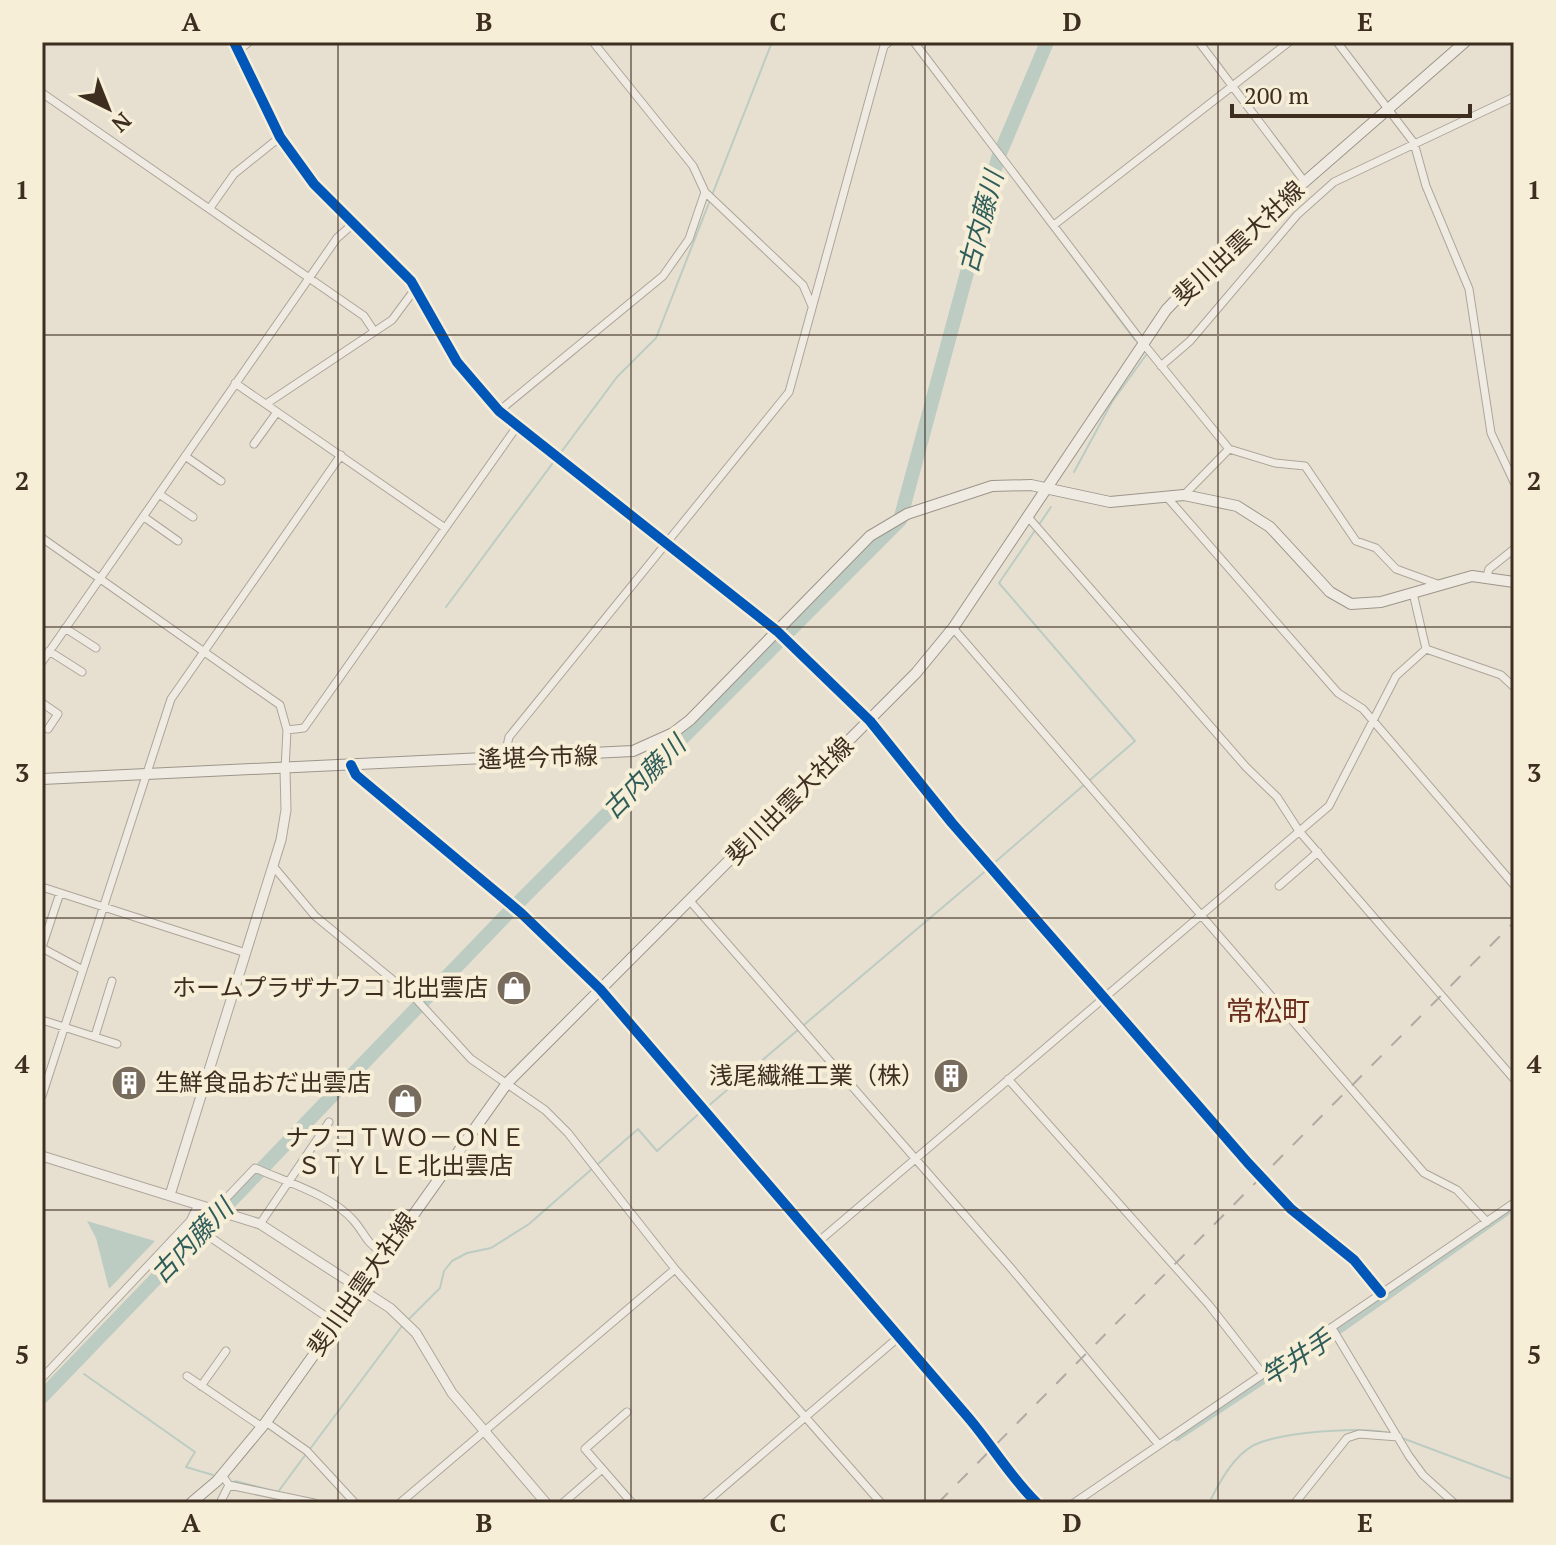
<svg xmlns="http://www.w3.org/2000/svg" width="1556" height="1545" viewBox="0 0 1556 1545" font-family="'PT Serif','Noto Sans JP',serif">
  <rect width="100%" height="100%" fill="#e7e0d1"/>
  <path fill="#bcccc2" d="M87 1221 155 1241 109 1289 96 1238Z"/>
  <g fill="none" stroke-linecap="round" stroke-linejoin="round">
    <path stroke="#bcccc2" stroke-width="2" d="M1030 200 1135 340
      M559 455 617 377 656 338 772 42
      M1074 472 1112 402 1146 355
      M1051 507 999 583 1135 741 1090 780
      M446 607 555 460
      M993 864 1085 784
      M707 1107 989 868
      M598 1164 638 1129 657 1151 702 1111
      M409 1319 440 1288 444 1271 452 1261 467 1253 491 1248 529 1224 593 1168
      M84 1374 195 1452 186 1467 213 1475
      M1402 1438 1514 1480
      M310 1449 402 1326
      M235 1481 278 1492 306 1454
      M1209 1503C1219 1483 1233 1456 1254 1445 1282 1432 1359 1426 1389 1433"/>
    <path stroke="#bcccc2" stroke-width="8" d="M1177 1437 1342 1328 1506 1212"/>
    <path stroke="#bcccc2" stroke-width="14" d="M42 1397 512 909 900 520 998 158 1047 42"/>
    <defs>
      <path id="minor" d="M234 42 280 137 314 184 411 281 457 362 499 411 777 631 870 721 952 823 1248 1163 1291 1209 1354 1260 1381 1293
        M593 42 693 166 705 192 803 285 812 306
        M914 42 1142 342 1229 449 1275 463 1305 466 1356 541 1376 548 1396 569 1440 585
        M1199 42 1304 181
        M1337 42 1414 143 1426 186 1469 289 1491 433 1514 482
        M239 50 249 42
        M42 93 364 316 374 331
        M210 208 234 174 280 137
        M1054 225 1289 42
        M1161 366 1190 341 1297 215 1334 182 1514 97
        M235 383 445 528
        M266 404 392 320 415 289
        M499 411 663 276 689 239 705 192
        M254 444 277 412
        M185 456 221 481
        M159 494 193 517
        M1184 495 1229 449
        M1166 496 1338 693 1363 709 1514 885
        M144 517 178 541
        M1028 517 1246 767 1277 797 1299 831 1514 1079
        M42 538 280 705 287 730 285 770
        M1487 576 1489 569 1514 549
        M65 628 96 648
        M953 628 1424 1173 1457 1190 1487 1222
        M1426 649 1501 675 1514 687
        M49 651 82 672
        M42 662 337 238 353 224
        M42 703 58 714 48 729
        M287 730 304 728 518 425
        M504 759 509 737 789 392 884 46 889 42
        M351 765 356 775 521 913 600 989 967 1416C992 1445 1010 1477 1037 1503
        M273 866 315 916 416 999 471 1059 545 1110 568 1133 675 1269 881 1503
        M1279 886 1318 852
        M42 887 246 953
        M690 901 1010 1267 1159 1445
        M42 947 60 893
        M42 948 83 970
        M42 1020 117 1044
        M95 1036 112 981
        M1008 1079 1209 1305 1263 1374
        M42 1096 171 699 341 455
        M215 1210 255 1168C286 1182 332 1195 354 1221 366 1235 365 1242 383 1253
        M260 1224 329 1122
        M210 1237 334 1322
        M818 1242 1329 806 1396 676 1426 649 1413 593
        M1332 1328 1409 1456 1423 1475 1454 1503
        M187 1376 262 1427
        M42 1378 190 1221 198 1205
        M201 1386 226 1351
        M627 1412 585 1449 632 1503
        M266 1422 307 1451 355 1503
        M222 1475 229 1485 314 1503
        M42 1502 43 1503
        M220 1503 229 1485
        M400 1503 675 1269
        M563 1503 602 1469
        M705 1503 900 1336
        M1074 1503 1514 1203
        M1295 1503 1347 1438 1359 1434 1398 1437"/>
      <path id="tertiary" d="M42 1156 260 1224 390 1308 416 1333 452 1393 546 1503
        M170 1195 281 840 286 810 285 770"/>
      <path id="secondary" d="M42 779 633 751 673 733 690 720 870 536 907 514 992 486 1031 485 1110 502 1184 495 1237 506 1270 527 1330 592 1351 604 1381 602 1472 576 1514 582
        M191 1503 217 1481 266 1422 508 1082 916 673 953 628 1166 310 1206 268 1465 42"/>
    </defs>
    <use href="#minor" stroke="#ada599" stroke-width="9"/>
    <use href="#tertiary" stroke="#ada599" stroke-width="11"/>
    <use href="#secondary" stroke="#9c958a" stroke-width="12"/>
    <use href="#minor" stroke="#efebe3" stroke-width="7"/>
    <use href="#tertiary" stroke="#efebe3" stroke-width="9"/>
    <use href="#secondary" stroke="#efebe3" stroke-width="10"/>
    <path stroke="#afaaa2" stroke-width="2" stroke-dasharray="14 14" stroke-linecap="butt" d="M938 1503 1514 922"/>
    <defs>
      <path id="cycleway" d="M234 42 280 137 314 184 411 281 457 362 499 411 777 631 870 721 952 823 1248 1163 1291 1209 1354 1260 1381 1293
        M351 765 356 775 521 913 600 989 967 1416C992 1445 1010 1477 1037 1503"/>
    </defs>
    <use href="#cycleway" stroke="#f7eed8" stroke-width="15"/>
    <use href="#cycleway" stroke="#0057b8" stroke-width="10"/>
  </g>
  <path fill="none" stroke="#3d2e20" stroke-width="2" stroke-opacity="0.55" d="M338 42V1503M631 42V1503M925 42V1503M1218 42V1503M42 335H1514M42 627H1514M42 918H1514M42 1210H1514"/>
  <defs>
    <symbol id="shop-disc" viewBox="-11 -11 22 22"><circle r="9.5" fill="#786c5e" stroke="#f7eed8"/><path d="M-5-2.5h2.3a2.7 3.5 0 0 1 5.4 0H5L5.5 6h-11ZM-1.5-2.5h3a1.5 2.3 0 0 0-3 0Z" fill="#fff"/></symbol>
    <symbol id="building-disc" viewBox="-11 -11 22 22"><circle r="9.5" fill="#786c5e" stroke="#f7eed8"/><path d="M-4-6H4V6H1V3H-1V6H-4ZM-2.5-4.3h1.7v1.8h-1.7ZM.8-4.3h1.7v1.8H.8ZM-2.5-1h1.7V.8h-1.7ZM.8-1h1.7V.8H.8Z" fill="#fff"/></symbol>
  </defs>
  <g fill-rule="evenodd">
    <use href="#shop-disc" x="494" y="968" width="40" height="40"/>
    <use href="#building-disc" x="931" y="1056" width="40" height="40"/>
    <use href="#building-disc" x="109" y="1063" width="40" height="40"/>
    <use href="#shop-disc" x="385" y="1081" width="40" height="40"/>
  </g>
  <g text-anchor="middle" stroke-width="8" stroke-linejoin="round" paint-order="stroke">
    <g font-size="24" fill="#3d2e20" stroke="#f7eed8">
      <text transform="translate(1239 243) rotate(-43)" y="8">斐川出雲大社線</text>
      <text transform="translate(538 758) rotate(-2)" y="8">遙堪今市線</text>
      <text transform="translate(790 801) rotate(-45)" y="8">斐川出雲大社線</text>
      <text transform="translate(362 1284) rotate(-55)" y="8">斐川出雲大社線</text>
    </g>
    <g font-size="24" fill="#3d2e20" stroke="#f7eed8" text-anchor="end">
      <text x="488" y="996">ホームプラザナフコ 北出雲店</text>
      <text x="925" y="1084">浅尾繊維工業（株）</text>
      <text x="155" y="1091" text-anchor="start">生鮮食品おだ出雲店</text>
      <text x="405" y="1146" text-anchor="middle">ナフコＴＷＯ－ＯＮＥ<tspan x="405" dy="28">ＳＴＹＬＥ北出雲店</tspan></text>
    </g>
    <g font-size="26" font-style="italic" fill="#2f5d5a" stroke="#f7eed8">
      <text transform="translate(981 222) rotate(-75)" y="9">古内藤川</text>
      <text transform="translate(644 777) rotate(-45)" y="9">古内藤川</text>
      <text transform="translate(192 1241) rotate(-46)" y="9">古内藤川</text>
      <text transform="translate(1297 1358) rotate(-33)" y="9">竿井手</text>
    </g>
    <g font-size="28" fill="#6b2e1e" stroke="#f7eed8">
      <text x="1268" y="1021">常松町</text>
    </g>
  </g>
  <rect width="1556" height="1545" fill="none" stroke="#f7eed8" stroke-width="88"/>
  <g transform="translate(108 108) rotate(137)" stroke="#f7eed8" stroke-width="6" paint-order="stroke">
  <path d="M0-6L14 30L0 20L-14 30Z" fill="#3d2e20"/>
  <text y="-12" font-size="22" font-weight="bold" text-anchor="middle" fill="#3d2e20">N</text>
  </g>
  <path d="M1232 104v12h238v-12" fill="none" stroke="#3d2e20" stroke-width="4"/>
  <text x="1244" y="104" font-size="24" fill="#3d2e20" stroke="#f7eed8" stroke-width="6" paint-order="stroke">200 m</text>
  <rect x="44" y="44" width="1468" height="1457" fill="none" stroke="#3d2e20" stroke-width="3"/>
  <g font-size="26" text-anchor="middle" font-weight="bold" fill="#3d2e20">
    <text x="191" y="31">A</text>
    <text x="484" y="31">B</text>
    <text x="778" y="31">C</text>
    <text x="1072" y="31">D</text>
    <text x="1365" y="31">E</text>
    <text x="22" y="199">1</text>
    <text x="1534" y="199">1</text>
    <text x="22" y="490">2</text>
    <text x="1534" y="490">2</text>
    <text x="22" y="782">3</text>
    <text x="1534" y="782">3</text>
    <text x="22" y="1073">4</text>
    <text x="1534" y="1073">4</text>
    <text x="22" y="1364">5</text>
    <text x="1534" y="1364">5</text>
    <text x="191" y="1532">A</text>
    <text x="484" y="1532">B</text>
    <text x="778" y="1532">C</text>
    <text x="1072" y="1532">D</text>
    <text x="1365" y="1532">E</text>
  </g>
</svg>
